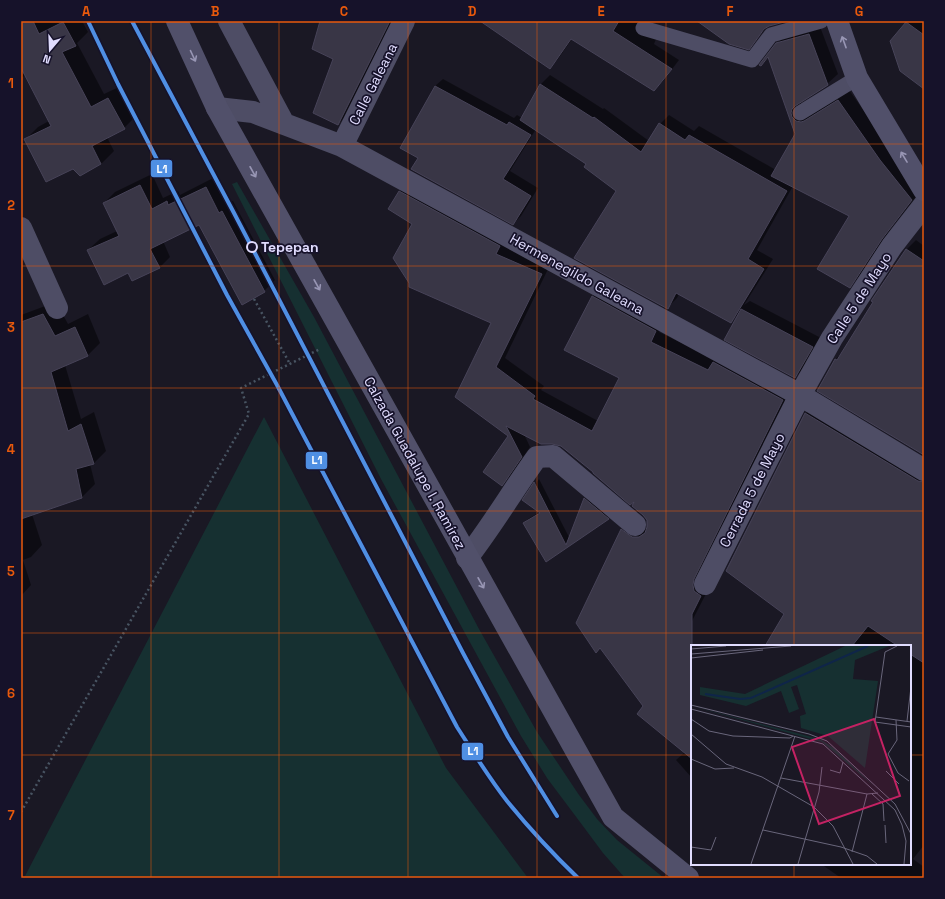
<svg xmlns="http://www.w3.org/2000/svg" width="945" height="899" viewBox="0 0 945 899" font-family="'Space Grotesk',sans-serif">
  <rect width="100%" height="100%" fill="#1a1824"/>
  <path fill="#163031" d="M237 182 314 317 479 629 537 732 579 795 597 819 617 840 664 878H625L603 853 574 814 547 778 521 736 381 479 232 184Z
    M264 417 446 768 528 878H24Z"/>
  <path fill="#0007" d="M21 21H82L88 32 77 43 104 94 121 86 137 115 124 128 107 137 114 151 101 164 73 167 25 140 38 127 49 121 26 75 21 78Z
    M321 21H394L348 114 338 124 334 59Z
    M482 21H642L659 32 654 44 679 60 663 81 654 90 572 39 558 59 549 68Z
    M698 21H784L768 26 748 48Z
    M908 21H924V88L891 41Z
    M819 24 838 74 827 84 801 102 803 107 849 90 891 149 922 189 892 227 860 276 849 287 850 215 793 186 757 250 773 259 744 305 750 301 821 338 804 368 795 377 738 314 730 322 679 294 677 298 667 308 618 190 588 163 536 129 510 171 538 188 521 216 513 224 419 157 435 86 443 79 514 118 517 115 522 118 540 85 550 75 603 109 604 108 649 141 660 124 669 115 694 131 699 126 776 170 796 134 769 57 761 65 777 44 788 32Z
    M152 174 163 198 178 191 180 195 217 176 230 202 233 201 275 280 264 291 200 224 163 241 170 257 159 268 129 271 88 250 100 239 117 231 104 203 115 192Z
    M409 182 550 265 505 358 544 386 541 390 598 421 620 378 592 297 602 287 665 322 659 332 716 360 792 391 710 586 675 654 692 667V778L676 760 685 752 645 706 622 530 631 521 643 529 648 528V521L637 499 594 472 562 446 524 434 530 447 511 475 502 484 510 436 456 397 492 323 413 223 399 192Z
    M916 240 924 246V454L818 390 836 359 843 352 874 302 872 301 907 249Z
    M56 302 68 324 88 314 100 343 87 356 65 365 81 419 94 412 106 451 93 464H90L95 484 82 497 32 514 42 545 31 557 23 560 31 585 21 596V315Z
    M815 404 924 470V845L913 859 924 867V878H841L821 864H910V646H772L785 614 727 571 806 413Z
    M539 479 570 539 584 499 588 495 612 514 547 560 524 523 528 519 540 512 524 500Z"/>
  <path fill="#393646" stroke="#474358" d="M21 21H33L39 34 63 22 76 46 62 52 91 107 108 98 125 129 92 146 101 164 80 176 73 169 46 182 24 139 51 126 21 68Z
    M320 21H390L338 125 313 113 333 59 312 49Z
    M480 21H619L613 31 672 69 654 91 571 39 550 69Z
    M697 21H788L769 26 764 29 749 50 729 44Z
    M906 22 924 35V89L900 71 890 41Z
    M809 34 828 85 795 106 792 109 791 113 792 117 796 121 801 122 804 121 838 100 880 160 912 200 882 239 850 288 817 269 849 216 771 176 795 134 768 57 761 66 759 65 776 43Z
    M540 84 593 118 594 117 641 152 659 123 685 140 689 135 787 191 748 259 764 269 731 323 676 293 668 309 574 258 616 191 584 167 586 164 520 120Z
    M435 86 507 125 509 122 531 135 503 179 531 196 513 225 411 169 418 158 400 148Z
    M140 185 152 209 167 201 168 205 206 187 219 213 222 211 265 292 242 305 199 225 150 249 160 268 132 281 128 273 104 285 87 250 119 236 103 203Z
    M399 191 500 246 496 254 542 274 496 367 535 396 533 399 592 431 619 378 564 350 592 296 656 331 651 342 708 370 713 362 783 400 694 579 693 585 694 591 701 596 692 614V759L637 714 643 706 600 648 596 653 576 623 621 529 632 537H639L645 533 647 527V520L643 515 632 506 634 502 630 505 593 473V472L561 446 552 444H541L506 426 522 457 502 486 483 472 508 436 455 397 491 323 409 287V283L393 258 412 224 388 209Z
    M906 249 924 261V455L817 391 835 359 837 360 873 302 871 301Z
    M741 309 813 347 795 378 724 340Z
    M43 314 55 336 75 327 88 356 51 372 68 431 81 424 94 464 76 469 82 498 21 519V322Z
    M805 413 918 481 924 482V663L910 654V646H898L868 626 852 646H765L784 614 726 571Z
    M534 482 566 545 584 498 609 519 546 562 523 523 540 513 522 500Z"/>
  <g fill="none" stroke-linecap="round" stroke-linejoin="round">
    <path stroke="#485462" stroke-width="2.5" stroke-dasharray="2 3" stroke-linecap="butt" d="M254 299 290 364
      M21 812 249 414 241 388 320 349"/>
    <path stroke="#4e4d65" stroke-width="15" d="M643 28 752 60 771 35 821 21
      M800 113 857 78"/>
    <path stroke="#4e4d65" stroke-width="22" d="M229 21 284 124
      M217 108 253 112 342 146 800 395 924 470
      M342 146 404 21
      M21 228 57 308
      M467 558C492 526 513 490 537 457L553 456 635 525
      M705 584 800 395 832 338 892 246 924 205"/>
    <path stroke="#51506a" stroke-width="22" d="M177 21 217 108 613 817 688 878
      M837 21 857 78 924 190"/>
    <defs>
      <path id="rail-1" d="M88 21 118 84 227 295 277 385 457 727C473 752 489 778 507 801 529 828 553 854 578 878
        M132 21 234 213 463 653 508 737 557 816"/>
    </defs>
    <use href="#rail-1" stroke="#16122a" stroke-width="7"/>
    <use href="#rail-1" stroke="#4f8fe3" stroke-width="4"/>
  </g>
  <defs><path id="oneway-shaft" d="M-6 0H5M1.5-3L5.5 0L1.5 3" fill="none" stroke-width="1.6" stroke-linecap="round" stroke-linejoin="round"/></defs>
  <g stroke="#9896b4">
    <use href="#oneway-shaft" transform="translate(844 42) rotate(-110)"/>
    <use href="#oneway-shaft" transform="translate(193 56) rotate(65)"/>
    <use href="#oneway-shaft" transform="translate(904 157) rotate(-121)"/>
    <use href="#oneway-shaft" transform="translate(253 172) rotate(61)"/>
    <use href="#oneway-shaft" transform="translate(317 285) rotate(61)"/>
    <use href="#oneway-shaft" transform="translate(481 583) rotate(61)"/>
  </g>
  <path fill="none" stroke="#e8590c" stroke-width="1" stroke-opacity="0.55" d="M151 21V878M279 21V878M408 21V878M537 21V878M666 21V878M794 21V646M21 144H924M21 266H924M21 388H924M21 511H924M21 633H924M21 755H692M910 755H924M794 864V878"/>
  <circle fill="#16122a" stroke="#e0dcfe" stroke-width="2" cx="252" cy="247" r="5"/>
  <g text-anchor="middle" stroke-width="3.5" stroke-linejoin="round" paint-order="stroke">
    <g font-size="14" fill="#e0dcfe" stroke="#16122a">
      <text transform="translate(373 84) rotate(-63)" y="5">Calle Galeana</text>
      <text transform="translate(577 274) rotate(29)" y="5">Hermenegildo Galeana</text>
      <text transform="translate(859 298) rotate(-57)" y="5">Calle 5 de Mayo</text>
      <text transform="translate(415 463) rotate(61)" y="5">Calzada Guadalupe I. Ramírez</text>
      <text transform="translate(752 490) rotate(-63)" y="5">Cerrada 5 de Mayo</text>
    </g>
    <g font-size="14" font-weight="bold" fill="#e0dcfe" stroke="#16122a" text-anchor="start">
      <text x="261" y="252">Tepepan</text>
    </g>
  </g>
  <g transform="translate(691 645)">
    <rect width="220" height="220" fill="#1a1824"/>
    <path d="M154 1H198L164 15 162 34 187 36 174 123 137 91 110 83 109 71 115 69 106 40 100 42 108 64 98 68 90 46 55 61 9 50V42L54 49ZM0 61 129 94 143 103 184 142 131 97Z" fill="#163031"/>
    <path fill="none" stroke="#0f2549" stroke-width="2" d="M14 49 49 54 60 53 177 1"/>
    <path fill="none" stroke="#69667b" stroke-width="1" d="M206 1 194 7 184 77 220 82M0 4 35 1M0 9 100 1M0 13 72 5M0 60 118 89 136 96 204 159 220 189M0 64 132 99 204 165 211 180 215 196 213 219M185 72 220 77M0 74 18 86 42 91 99 93 102 91M205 75 206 95 197 109 207 128 218 136M216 76 220 42M0 89 35 119 71 132 123 162 142 181 162 219M0 114 24 124 43 123M139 125 149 128 152 117M195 126 208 139M90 133 176 149 187 148M181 149 192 159 193 176M194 180 195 198M72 185 150 202 176 211 186 219M0 202 20 205 25 192M161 207 176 149M60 219 104 91M107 219 128 147 131 122"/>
    <path fill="#c42263" fill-opacity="0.15" stroke="#c42263" stroke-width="2" d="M183 74 209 151 128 179 101 102Z"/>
    <rect width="220" height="220" fill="none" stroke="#e0dcfe" stroke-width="2"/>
  </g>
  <g stroke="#16122a" stroke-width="1.5">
    <rect x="150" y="159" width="23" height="19" rx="4" fill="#4f8fe3"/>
    <rect x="305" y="451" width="23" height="19" rx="4" fill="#4f8fe3"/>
    <rect x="461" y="742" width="23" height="19" rx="4" fill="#4f8fe3"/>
  </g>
  <g font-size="11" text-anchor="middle" font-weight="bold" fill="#fff">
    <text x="162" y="173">L1</text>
    <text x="317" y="464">L1</text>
    <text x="473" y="755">L1</text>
  </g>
  <rect width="945" height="899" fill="none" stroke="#16122a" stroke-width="44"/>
  <g transform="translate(50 50) rotate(199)" stroke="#16122a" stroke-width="3" paint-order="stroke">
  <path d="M0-3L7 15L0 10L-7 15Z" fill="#e0dcfe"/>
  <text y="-6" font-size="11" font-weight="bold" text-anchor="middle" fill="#e0dcfe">N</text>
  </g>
  <rect x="22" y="22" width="901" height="855" fill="none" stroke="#e8590c" stroke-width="1.5"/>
  <g font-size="13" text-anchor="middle" font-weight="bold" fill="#e8590c">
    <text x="86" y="16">A</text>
    <text x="215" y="16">B</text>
    <text x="344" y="16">C</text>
    <text x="472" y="16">D</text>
    <text x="601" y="16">E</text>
    <text x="730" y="16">F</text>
    <text x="859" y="16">G</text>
    <text x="11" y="88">1</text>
    <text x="11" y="210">2</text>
    <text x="11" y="332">3</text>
    <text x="11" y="454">4</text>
    <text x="11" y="576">5</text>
    <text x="11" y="698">6</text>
    <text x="11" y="820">7</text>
  </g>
</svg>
